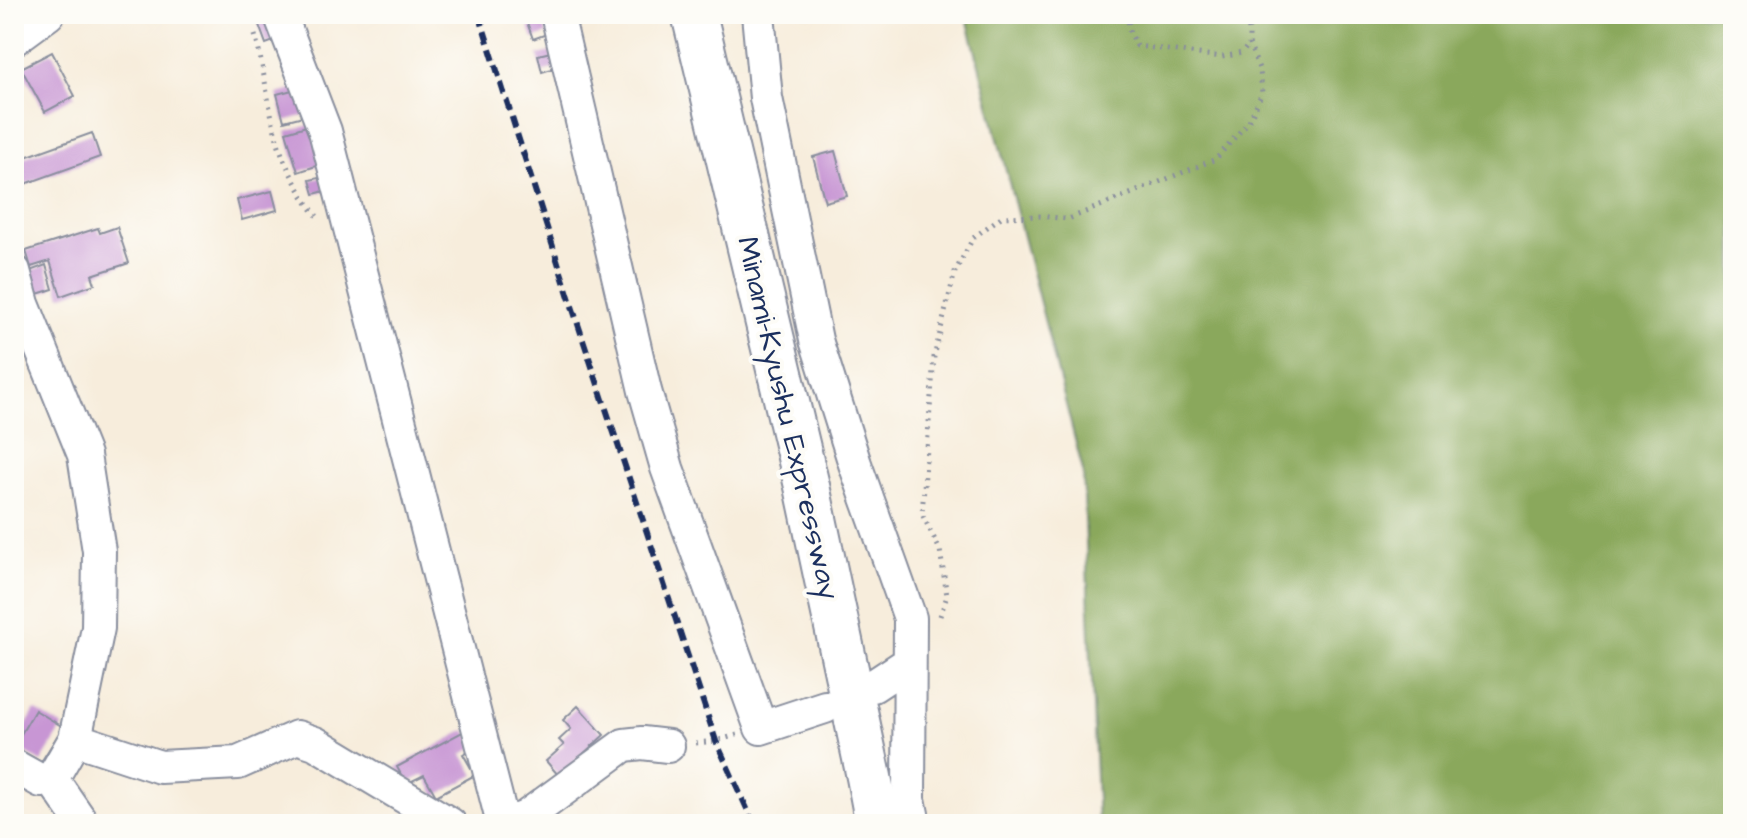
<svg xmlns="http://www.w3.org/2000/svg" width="1747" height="838" viewBox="0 0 1747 838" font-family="'Architects Daughter',sans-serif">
  <rect width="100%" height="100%" fill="#fdfcf7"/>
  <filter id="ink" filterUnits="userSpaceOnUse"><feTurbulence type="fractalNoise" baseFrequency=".0125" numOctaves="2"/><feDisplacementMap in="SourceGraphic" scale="16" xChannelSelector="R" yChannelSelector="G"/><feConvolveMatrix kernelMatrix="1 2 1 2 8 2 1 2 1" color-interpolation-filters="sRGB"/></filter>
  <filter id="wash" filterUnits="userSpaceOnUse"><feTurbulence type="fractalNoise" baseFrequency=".006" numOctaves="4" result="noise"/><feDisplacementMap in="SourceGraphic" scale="32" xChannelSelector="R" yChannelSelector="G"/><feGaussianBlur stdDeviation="1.8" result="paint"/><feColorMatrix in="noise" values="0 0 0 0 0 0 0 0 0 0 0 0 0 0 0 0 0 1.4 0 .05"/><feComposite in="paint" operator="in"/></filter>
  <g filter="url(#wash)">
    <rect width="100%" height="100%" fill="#f7eddc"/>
    <path fill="#8aa85b" stroke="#526c5c" stroke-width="2" d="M966 14H1733V824H1098L1083 471Z"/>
    <g id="blocks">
      <path fill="#c896d4" d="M255 14H274L282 38 266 44Z
        M524 14H540L547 34 533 39Z
        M52 52 75 96 45 112 21 68Z
        M551 52 555 68 542 72 538 55Z
        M300 88 307 115 284 121 277 94Z
        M313 124 325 163 298 172 286 132Z
        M92 133 100 157 17 187 14 177V161Z
        M835 151 847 196 825 202 813 157Z
        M328 176 332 189 314 194 310 180Z
        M272 191 277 210 242 220 237 200Z
        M117 227 129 263 92 275 95 284 61 296 50 261 31 267 26 251 98 228 100 233Z
        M46 265 53 289 34 295 27 272Z
        M578 706 604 735 559 776 546 761 564 745 559 740 571 729 563 720Z
        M35 710 63 727 41 762 14 746Z
        M466 730 475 747 463 754 475 775 436 796 424 775 406 784 397 767Z"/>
    </g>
  </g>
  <g filter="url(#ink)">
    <use href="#blocks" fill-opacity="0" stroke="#898e9d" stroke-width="2"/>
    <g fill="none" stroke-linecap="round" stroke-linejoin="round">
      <defs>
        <path id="minor" d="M280 14 325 131 503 824
          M557 14 645 391 667 468 761 728 825 707
          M758 14 766 98 816 340 855 464 910 618 909 799 914 824
          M14 39 48 14
          M14 271 23 304 84 455 99 551 98 628 75 739 52 779 83 824
          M873 686 908 663
          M75 739 160 767 238 763 297 737 315 743 450 824
          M14 766 41 781 52 779
          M508 824 526 817 624 745 642 743 668 746"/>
        <path id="highway" d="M694 14 807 486 869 777 878 824"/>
      </defs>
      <use href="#minor" stroke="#898e9d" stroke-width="36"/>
      <use href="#highway" stroke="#898e9d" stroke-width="48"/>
      <path stroke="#898e9d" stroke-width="5" stroke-dasharray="2 6" stroke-linecap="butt" d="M1128 14 1129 30 1137 46 1222 57 1242 53 1249 44
        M255 35C264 69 268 105 277 139 283 162 302 198 317 216
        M940 616 947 596 940 550 922 514 934 357 955 272 973 238 1001 217 1039 216 1068 219 1216 159 1249 121 1262 93 1260 71 1249 44V30L1246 14
        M696 743 716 741 737 735"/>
      <use href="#minor" stroke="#fff" stroke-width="32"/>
      <use href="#highway" stroke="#fff" stroke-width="44"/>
      <path stroke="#1b2f5e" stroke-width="6" stroke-dasharray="12 6" stroke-linecap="butt" d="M479 14 569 297 716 741 754 824"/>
    </g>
  </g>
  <g text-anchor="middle" stroke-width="8" stroke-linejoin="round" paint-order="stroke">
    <g font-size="30" fill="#1b2f5e" stroke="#fdfcf7">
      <text transform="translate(789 418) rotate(77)" y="10">Minami-Kyushu Expressway</text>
    </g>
  </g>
  <rect width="1747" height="838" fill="none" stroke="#fdfcf7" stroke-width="48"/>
</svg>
